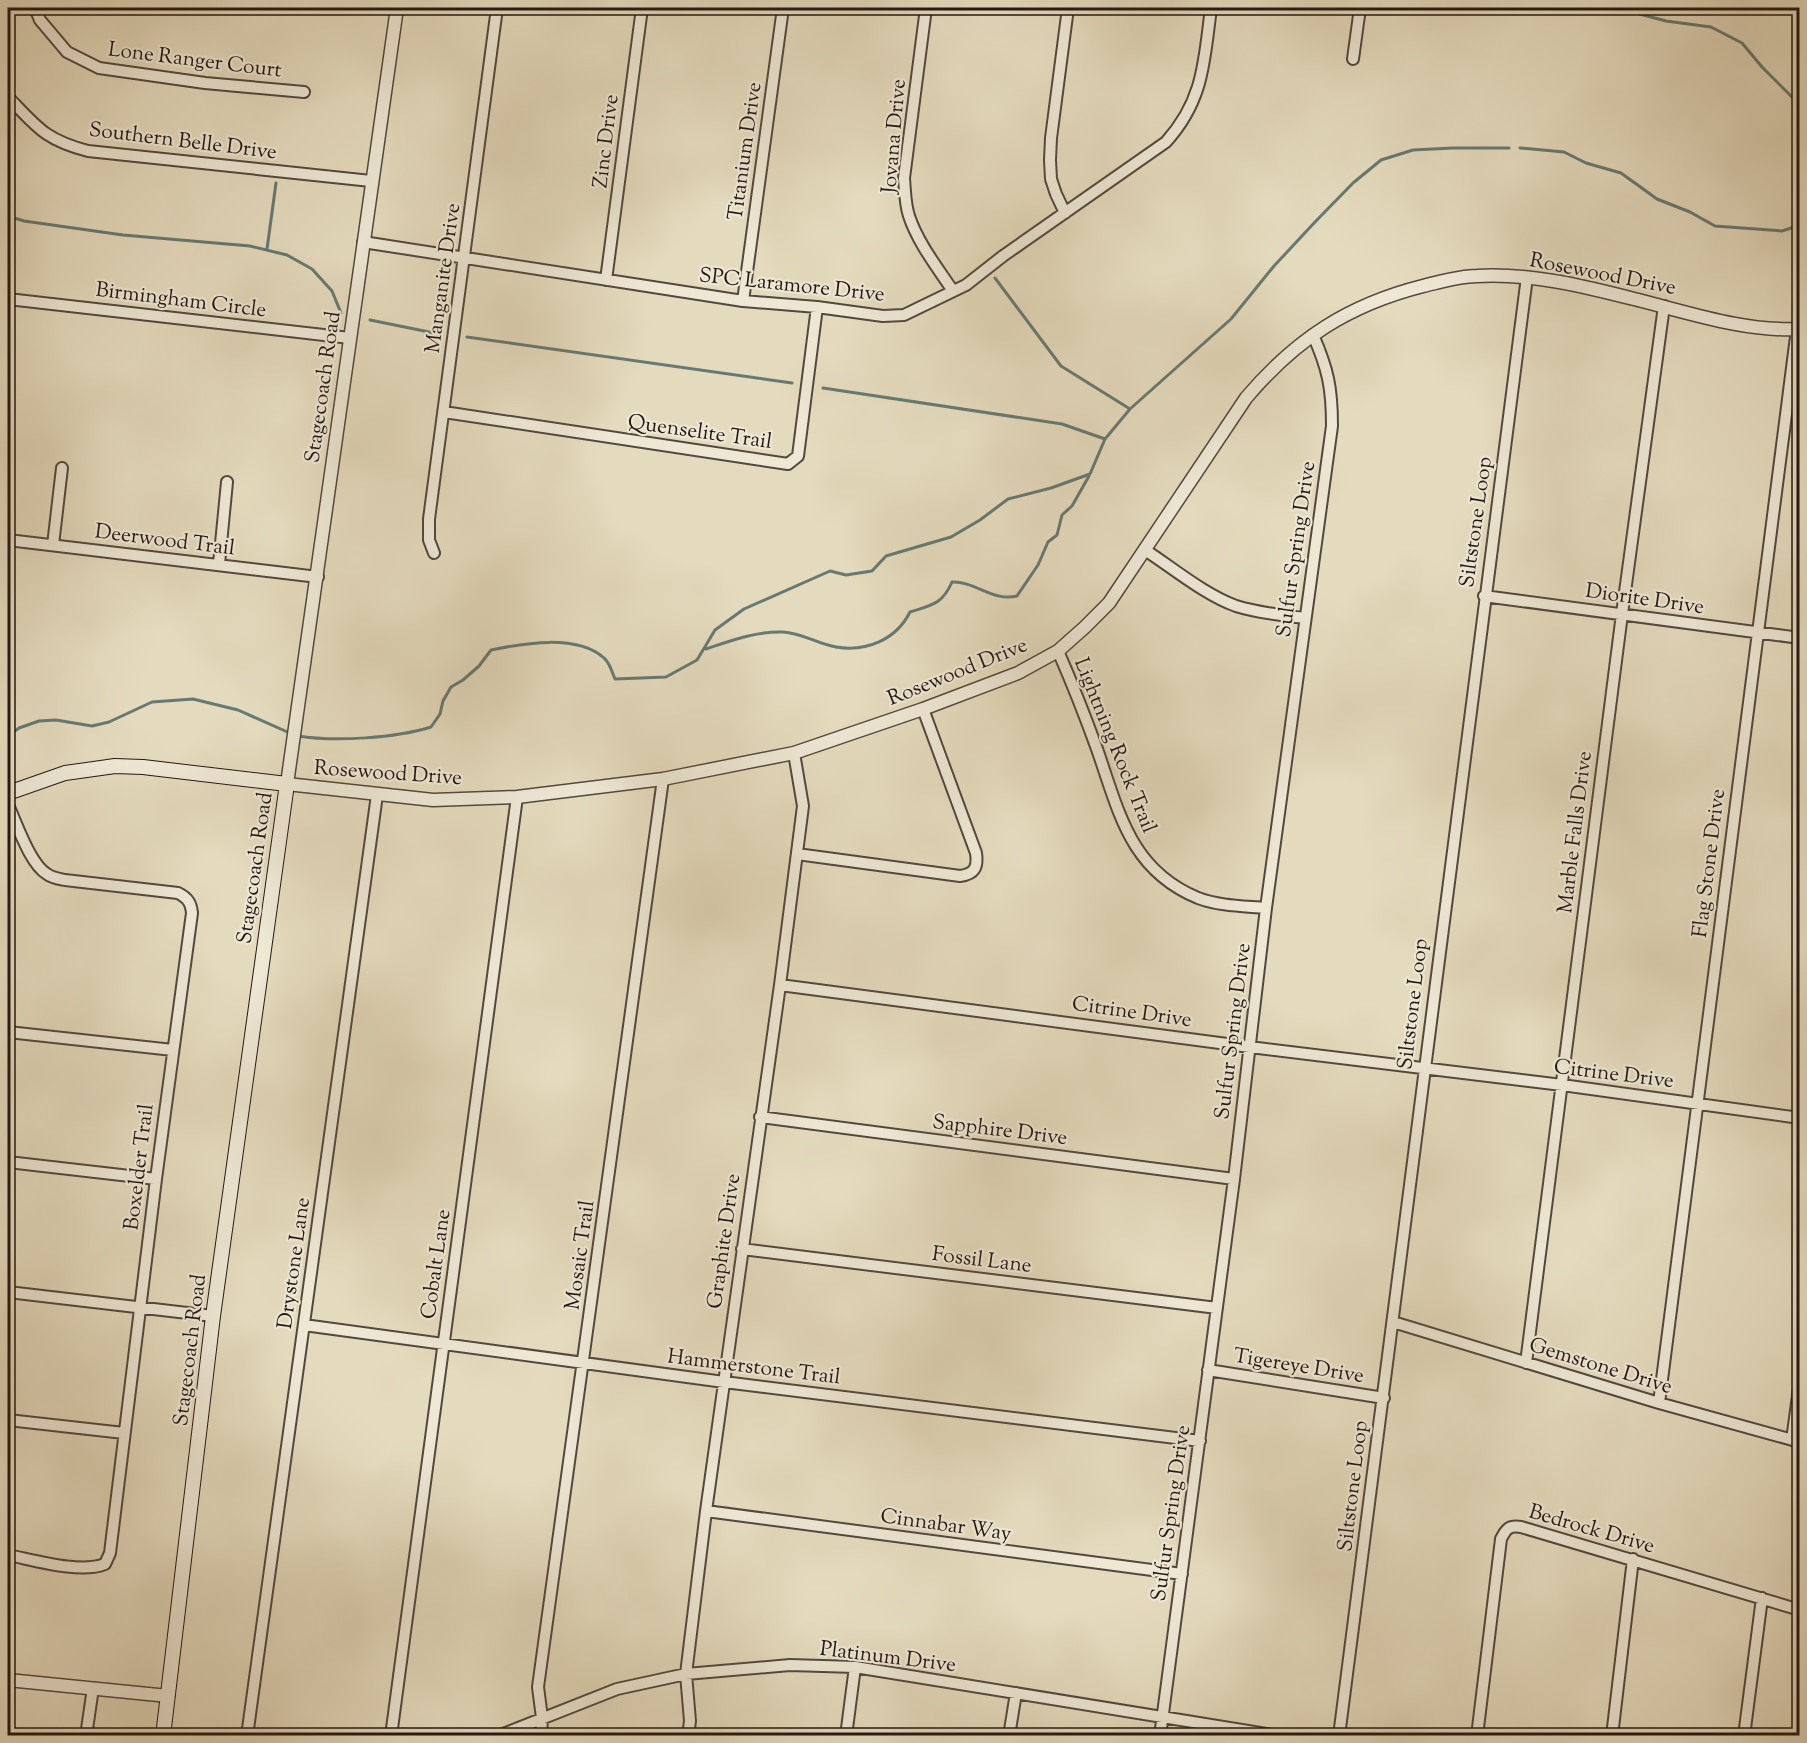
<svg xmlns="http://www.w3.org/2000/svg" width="1807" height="1743" viewBox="0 0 1807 1743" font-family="'Sorts Mill Goudy',serif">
  <rect width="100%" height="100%" fill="#e4dabd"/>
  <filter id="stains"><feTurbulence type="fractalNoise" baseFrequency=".00333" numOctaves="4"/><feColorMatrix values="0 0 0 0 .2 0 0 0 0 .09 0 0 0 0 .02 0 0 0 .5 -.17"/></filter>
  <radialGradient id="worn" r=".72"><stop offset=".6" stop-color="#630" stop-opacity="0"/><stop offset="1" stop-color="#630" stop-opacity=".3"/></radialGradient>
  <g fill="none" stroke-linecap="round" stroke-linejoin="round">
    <path stroke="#677972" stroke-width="3" d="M1617 8 1666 21 1711 27 1742 43 1762 67 1800 105
      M1520 148 1564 152 1586 163 1621 173 1657 199 1690 212 1715 226 1782 231 1800 225
      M8 216 24 221 123 235 250 246 287 255 312 269 332 291 341 313
      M267 249 276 183
      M995 278 1061 366 1130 409
      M370 320 439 334
      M467 337 792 383
      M823 388 1062 424 1105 439
      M706 649C730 641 757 631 783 632 802 633 818 644 836 647 866 652 896 640 910 612 931 605 942 605 952 582 975 581 993 602 1017 596L1038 565 1048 542 1057 535 1062 515 1072 506 1089 476
      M8 736 19 728 39 721 56 720 92 726 109 722 152 702 193 699 238 710 292 734
      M298 736C335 742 396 738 431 727L440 714 443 701 451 687 463 680 479 666 491 650C524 643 577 634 604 658 610 663 612 672 615 679L666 677 697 660 715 630 744 609 830 571 846 575 872 571 886 556 951 537 980 520 1008 499 1051 488 1090 474 1105 439 1130 409 1231 319 1274 266 1315 222 1353 183 1381 160 1413 150 1453 148H1509"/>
    <defs>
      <path id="minor" d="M35 8 40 20 67 52 99 68 205 83 304 92
        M926 8 904 178C905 190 905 204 909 216 918 243 937 267 953 291
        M1353 59 1360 8
        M8 97C37 127 45 140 88 151L371 181
        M1065 213 1056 194 1051 179 1050 160 1051 138 1068 8
        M363 242 743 301 817 307 883 316 904 315 966 285 1003 256 1166 142C1204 100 1204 61 1211 8
        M606 280 642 8
        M8 299 350 338
        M743 301 783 8
        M444 412 788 464 798 456 817 307
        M8 540 318 577
        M53 545 62 468
        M1145 550C1173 568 1205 595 1236 606 1258 613 1281 615 1304 618
        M434 553 429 540V519L497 8
        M219 564 227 482
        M1484 596 1800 638
        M1058 651C1072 683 1085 716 1097 749 1119 812 1130 870 1198 898 1219 906 1244 906 1266 908
        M8 805C17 824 30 864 47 874 52 878 60 879 65 880L178 893C188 898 191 903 192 913L156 1179 110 1553 105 1564C80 1574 34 1560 8 1555
        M797 854 960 876C975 874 978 867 976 853L923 709
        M780 985 1250 1047 1562 1085 1800 1118
        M8 1032 173 1050
        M760 1117 1234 1179
        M8 1162 156 1179
        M742 1249 1217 1308
        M8 1292 213 1316
        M1393 1322 1659 1403 1800 1442
        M304 1325 724 1382 1200 1441
        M1526 1363 1622 614 1664 306
        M1208 1370 1384 1398
        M1659 1403 1797 329
        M8 1420 124 1433
        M1792 1440 1800 1381
        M706 1511 1182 1574
        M86 1736 93 1688
        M247 1736 377 795
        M391 1736 517 797
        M498 1736 617 1689 686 1674 790 1665 855 1667 1279 1736
        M541 1736 542 1718 538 1687 663 779
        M688 1736 690 1721 686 1674 706 1511 780 985 803 806 794 753
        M846 1736 855 1667
        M1009 1736 1016 1693
        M1160 1736 1234 1179 1266 908 1332 426C1332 388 1328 369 1313 335
        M1339 1736 1527 277
        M1477 1736 1501 1539C1506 1529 1509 1525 1521 1527L1800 1610
        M1612 1736 1633 1559
        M1744 1736 1762 1598"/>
      <path id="tertiary" d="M397 8 287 784 433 800 517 797 663 779 794 753 923 709 1018 673 1058 651 1085 627 1109 603 1246 398C1296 339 1348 305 1423 286 1440 282 1459 276 1477 276 1531 273 1583 286 1634 299 1687 312 1744 332 1800 329
        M8 1680 168 1696"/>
      <path id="secondary" d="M8 793 65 773 115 766 143 767 287 784 213 1316 163 1736"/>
    </defs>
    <use href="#minor" stroke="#53483e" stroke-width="14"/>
    <use href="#tertiary" stroke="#53483e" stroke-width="15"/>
    <use href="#secondary" stroke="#231713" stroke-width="16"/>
    <use href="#minor" stroke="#ede7d4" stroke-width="10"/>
    <use href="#tertiary" stroke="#ede7d4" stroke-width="12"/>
    <use href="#secondary" stroke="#ede7d4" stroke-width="14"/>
  </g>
  <g text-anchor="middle" stroke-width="4.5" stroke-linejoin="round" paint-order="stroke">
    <g font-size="21" fill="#231713" stroke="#ede7d4">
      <text transform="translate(195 59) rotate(7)" y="7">Lone Ranger Court</text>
      <text transform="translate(893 136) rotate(-85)" y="7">Jovana Drive</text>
      <text transform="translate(183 140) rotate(7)" y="7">Southern Belle Drive</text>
      <text transform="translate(605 141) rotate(-83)" y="7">Zinc Drive</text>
      <text transform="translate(744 151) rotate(-82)" y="7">Titanium Drive</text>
      <text transform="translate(1603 273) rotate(11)" y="7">Rosewood Drive</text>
      <text transform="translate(442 278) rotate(-82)" y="7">Manganite Drive</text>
      <text transform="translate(792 284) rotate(6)" y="7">SPC Laramore Drive</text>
      <text transform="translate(181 299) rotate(7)" y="7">Birmingham Circle</text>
      <text transform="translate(322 387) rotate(-82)" y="7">Stagecoach Road</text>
      <text transform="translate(700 431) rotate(8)" y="7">Quenselite Trail</text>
      <text transform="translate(1475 522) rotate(-82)" y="7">Siltstone Loop</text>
      <text transform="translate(165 539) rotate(7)" y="7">Deerwood Trail</text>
      <text transform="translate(1295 549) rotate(-82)" y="7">Sulfur Spring Drive</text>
      <text transform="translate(1645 598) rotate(8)" y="7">Diorite Drive</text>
      <text transform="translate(957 671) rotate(-22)" y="7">Rosewood Drive</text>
      <text transform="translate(1116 745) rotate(68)" y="7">Lightning Rock Trail</text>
      <text transform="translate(388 772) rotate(4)" y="7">Rosewood Drive</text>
      <text transform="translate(1574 832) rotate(-83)" y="7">Marble Falls Drive</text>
      <text transform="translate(1708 863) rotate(-83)" y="7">Flag Stone Drive</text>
      <text transform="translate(254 868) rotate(-82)" y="7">Stagecoach Road</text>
      <text transform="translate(1412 1004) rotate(-83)" y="7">Siltstone Loop</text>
      <text transform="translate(1132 1011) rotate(8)" y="7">Citrine Drive</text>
      <text transform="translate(1232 1031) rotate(-83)" y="7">Sulfur Spring Drive</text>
      <text transform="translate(1614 1073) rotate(7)" y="7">Citrine Drive</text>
      <text transform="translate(1000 1129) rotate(7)" y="7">Sapphire Drive</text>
      <text transform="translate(138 1167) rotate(-83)" y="7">Boxelder Trail</text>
      <text transform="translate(723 1241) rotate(-82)" y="7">Graphite Drive</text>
      <text transform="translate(579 1255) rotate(-82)" y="7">Mosaic Trail</text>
      <text transform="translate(982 1259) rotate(7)" y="7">Fossil Lane</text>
      <text transform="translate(293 1263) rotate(-82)" y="7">Drystone Lane</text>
      <text transform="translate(435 1264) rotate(-82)" y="7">Cobalt Lane</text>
      <text transform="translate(189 1350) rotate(-83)" y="7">Stagecoach Road</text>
      <text transform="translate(1299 1365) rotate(9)" y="7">Tigereye Drive</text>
      <text transform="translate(1601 1365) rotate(17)" y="7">Gemstone Drive</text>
      <text transform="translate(754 1366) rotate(7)" y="7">Hammerstone Trail</text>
      <text transform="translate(1352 1486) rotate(-83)" y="7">Siltstone Loop</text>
      <text transform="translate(1170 1513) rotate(-82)" y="7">Sulfur Spring Drive</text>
      <text transform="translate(946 1524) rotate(8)" y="7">Cinnabar Way</text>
      <text transform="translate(1592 1528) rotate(16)" y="7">Bedrock Drive</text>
      <text transform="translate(888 1656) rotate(7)" y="7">Platinum Drive</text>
    </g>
  </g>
  <rect width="1807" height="1743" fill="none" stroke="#e4dabd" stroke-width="30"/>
  <rect x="9" y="9" width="1789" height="1725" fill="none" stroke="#231713" stroke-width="3"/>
  <rect x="15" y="15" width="1777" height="1713" fill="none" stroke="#231713" stroke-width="1.5"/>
  <rect width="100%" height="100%" filter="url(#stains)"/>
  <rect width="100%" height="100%" fill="url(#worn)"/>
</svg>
